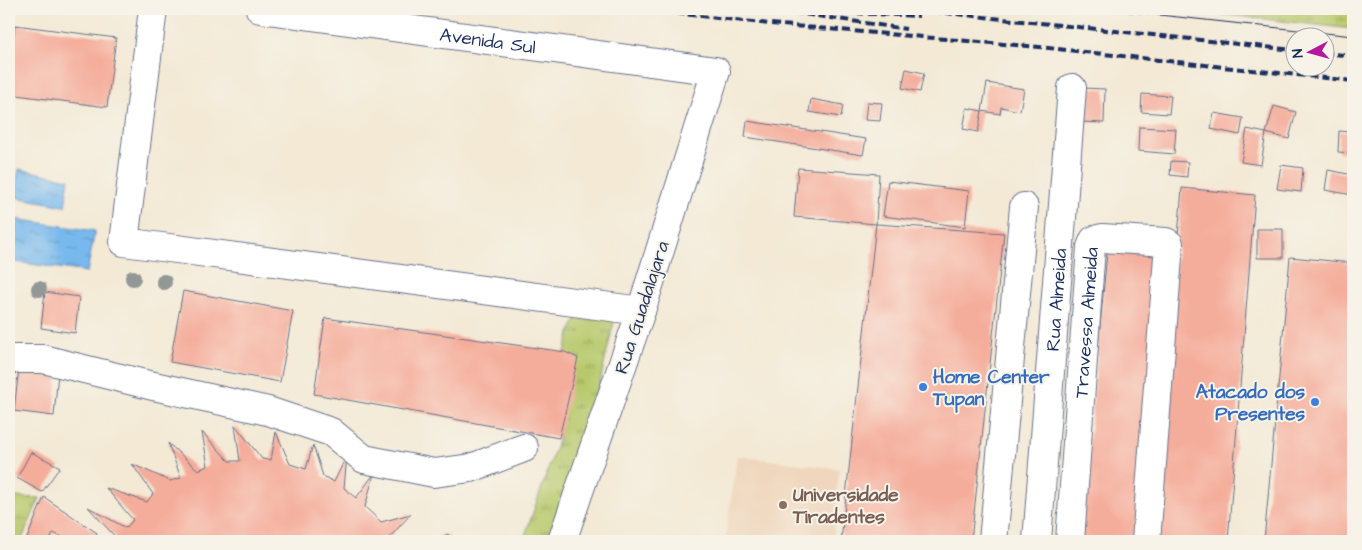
<svg xmlns="http://www.w3.org/2000/svg" width="1362" height="550" viewBox="0 0 1362 550" font-family="'Architects Daughter',sans-serif">
  <defs>
    <pattern id="grass-tufts" width="24" height="20" patternUnits="userSpaceOnUse" patternTransform="scale(1.25)"><rect width="24" height="20" fill="#b8c96c"/><path d="M3 7l-1-3M5 7V3M7 7l1-3M15 17l-1-3M17 17v-4M19 17l1-3" fill="none" stroke="#95a45c"/></pattern>
    <pattern id="water-ripples" width="26" height="14" patternUnits="userSpaceOnUse" patternTransform="scale(1.25)"><rect width="26" height="14" fill="#78b9ed"/><path d="M2 4q2-2 4 0t4 0M15 11q2-2 4 0t4 0" fill="none" stroke="#6297c3"/></pattern>
  </defs>
  <rect width="100%" height="100%" fill="#f7f3e8"/>
  <filter id="ink" filterUnits="userSpaceOnUse"><feTurbulence type="fractalNoise" baseFrequency=".02" numOctaves="2"/><feDisplacementMap in="SourceGraphic" scale="10" xChannelSelector="R" yChannelSelector="G"/><feConvolveMatrix kernelMatrix="1 2 1 2 8 2 1 2 1" color-interpolation-filters="sRGB"/></filter>
  <filter id="wash" filterUnits="userSpaceOnUse"><feTurbulence type="fractalNoise" baseFrequency=".0096" numOctaves="4" result="noise"/><feDisplacementMap in="SourceGraphic" scale="20" xChannelSelector="R" yChannelSelector="G"/><feGaussianBlur stdDeviation="1.12" result="paint"/><feColorMatrix in="noise" values="0 0 0 0 0 0 0 0 0 0 0 0 0 0 0 0 0 1.4 0 .05"/><feComposite in="paint" operator="in"/></filter>
  <g filter="url(#wash)">
    <rect width="100%" height="100%" fill="#f3e9d5"/>
    <path fill="#efd6bc" d="M737 456 839 469 833 541H725Z"/>
    <path fill="url(#grass-tufts)" stroke="#6a7c65" d="M1172 9H1353V29Z
      M605 313 614 322 590 424 547 541H523L559 438 565 352 570 333 576 319Z
      M9 497 40 498 21 541H9Z"/>
    <path fill="url(#water-ripples)" stroke="#4a74a6" d="M19 169 69 179 65 206 14 197Z
      M9 218 95 231 87 272 9 261Z"/>
    <g id="blocks">
      <path fill="#f5ad9b" d="M15 25 116 38 107 107 9 94V51H12Z
        M906 69 924 73 920 92 902 88Z
        M987 83 1024 89 1020 111 1001 107 1000 114 982 111Z
        M1082 88 1105 89 1104 123 1081 122Z
        M1142 94 1171 96 1169 114 1141 112Z
        M811 99 843 105 841 117 809 112Z
        M867 102 882 103 880 121 865 120Z
        M1274 106 1296 112 1289 139 1266 133Z
        M967 108 982 111 978 132 963 129Z
        M1214 113 1243 118 1240 135 1211 129Z
        M747 121 866 139 863 155 745 137Z
        M1139 127 1176 129 1174 154 1138 151Z
        M1247 129 1266 133 1261 165 1241 162Z
        M1339 131 1351 132 1350 153 1338 152Z
        M1171 161 1188 162 1187 177 1170 175Z
        M1281 165 1303 168 1301 192 1277 189Z
        M798 168 879 174 876 224 1004 233 971 541H841L876 224 794 217Z
        M1328 170 1353 175V195L1325 190Z
        M888 181 969 191 965 227 883 216Z
        M1182 188 1255 195 1228 541H1153Z
        M1257 229H1283V258H1257Z
        M1108 242 1165 248 1140 541H1080Z
        M1290 257 1353 263V541H1264Z
        M183 291 293 311 280 382 170 362Z
        M45 292 79 297 75 333 41 328Z
        M325 318 565 352 578 358 559 438 314 394Z
        M19 368 58 373 54 416 14 411Z
        M235 425 262 459 271 460 276 432 290 464 306 469 313 445 323 476 334 482 347 455 344 488 356 498 374 474 365 507 381 522 411 514 389 538 391 541H119L88 507 126 528 133 520 106 488 147 502 153 494 132 464 170 481 181 478 168 443 198 470 208 466 202 432 229 461H240Z
        M31 452 60 467 42 492 17 478Z
        M44 497 97 533 93 541H72L53 533 50 541H26Z
        M448 534 452 541H431Z"/>
    </g>
  </g>
  <g filter="url(#ink)">
    <use href="#blocks" fill-opacity="0" stroke="#677088" stroke-width="1"/>
    <g fill="none" stroke-linecap="round" stroke-linejoin="round">
      <defs>
        <g id="minor">
          <path d="M153 9 124 242 641 311"/>
          <path id="s1" d="M260 9 716 71 641 311 562 541"/>
          <path d="M9 359H43L149 385 268 411 331 432 364 459 434 473 471 468 524 448"/>
          <path d="M993 541 1024 207"/>
          <path id="s2" d="M1037 541 1072 88"/>
          <path id="s3" d="M1070 541 1091 247 1094 240 1102 238 1166 242 1169 244 1146 541"/>
        </g>
      </defs>
      <use href="#minor" stroke="#677088" stroke-width="30"/>
      <use href="#minor" stroke="#fff" stroke-width="28"/>
      <path stroke="#1b2f5e" stroke-width="1" d="M1104 9 1353 36"/>
      <path stroke="#1b2f5e" stroke-width="4" stroke-dasharray="8 4" stroke-linecap="butt" d="M640 9 770 24 1039 47 1353 81
        M770 9 906 29
        M909 9 1294 50
        M832 12 919 16
        M1324 53 1353 56"/>
    </g>
    <g fill="#929896">
      <circle cx="133" cy="278" r="8"/>
      <circle cx="164" cy="282" r="8"/>
      <circle cx="39" cy="289" r="8"/>
    </g>
  </g>
  <g fill="#3f7fe0" stroke="#f7f3e8" stroke-width="2">
    <circle cx="923" cy="387" r="5"/>
    <circle cx="1315" cy="402" r="5"/>
  </g>
  <circle fill="#8d6e63" stroke="#f7f3e8" stroke-width="2" cx="783" cy="505" r="5"/>
  <g text-anchor="middle" stroke-width="4" stroke-linejoin="round" paint-order="stroke">
    <g font-size="19" fill="#1b2f5e" stroke="#f7f3e8">
      <text dy="7" stroke="none"><textPath href="#s1" startOffset="230">Avenida Sul</textPath></text>
      <text dy="7" stroke="none"><textPath href="#s2" startOffset="242">Rua Almeida</textPath></text>
      <text transform="translate(641 307) rotate(-72)" y="7">Rua Guadalajara</text>
      <text dy="7" stroke="none"><textPath href="#s3" startOffset="219">Travessa Almeida</textPath></text>
    </g>
    <g font-size="19" font-weight="bold" fill="#366cbe" stroke="#f7f3e8" text-anchor="start">
      <text x="933" y="383">Home Center<tspan x="933" dy="22">Tupan</tspan></text>
      <text x="1305" y="398" text-anchor="end">Atacado dos<tspan x="1305" dy="22">Presentes</tspan></text>
    </g>
    <g font-size="19" font-weight="bold" fill="#785e54" stroke="#f7f3e8" text-anchor="start">
      <text x="793" y="501">Universidade<tspan x="793" dy="22">Tiradentes</tspan></text>
    </g>
  </g>
  <rect width="1362" height="550" fill="none" stroke="#f7f3e8" stroke-width="30"/>
  <g transform="translate(1310 52) rotate(264)"><circle r="24" fill="#f7f3e8" stroke="#9fa5b1"/>
  <path d="M0-4L9 19L0 12L-9 19Z" fill="#b5179e"/>
  <text y="-8" font-size="14" font-weight="bold" text-anchor="middle" fill="#1b2f5e">N</text>
  </g>
</svg>
